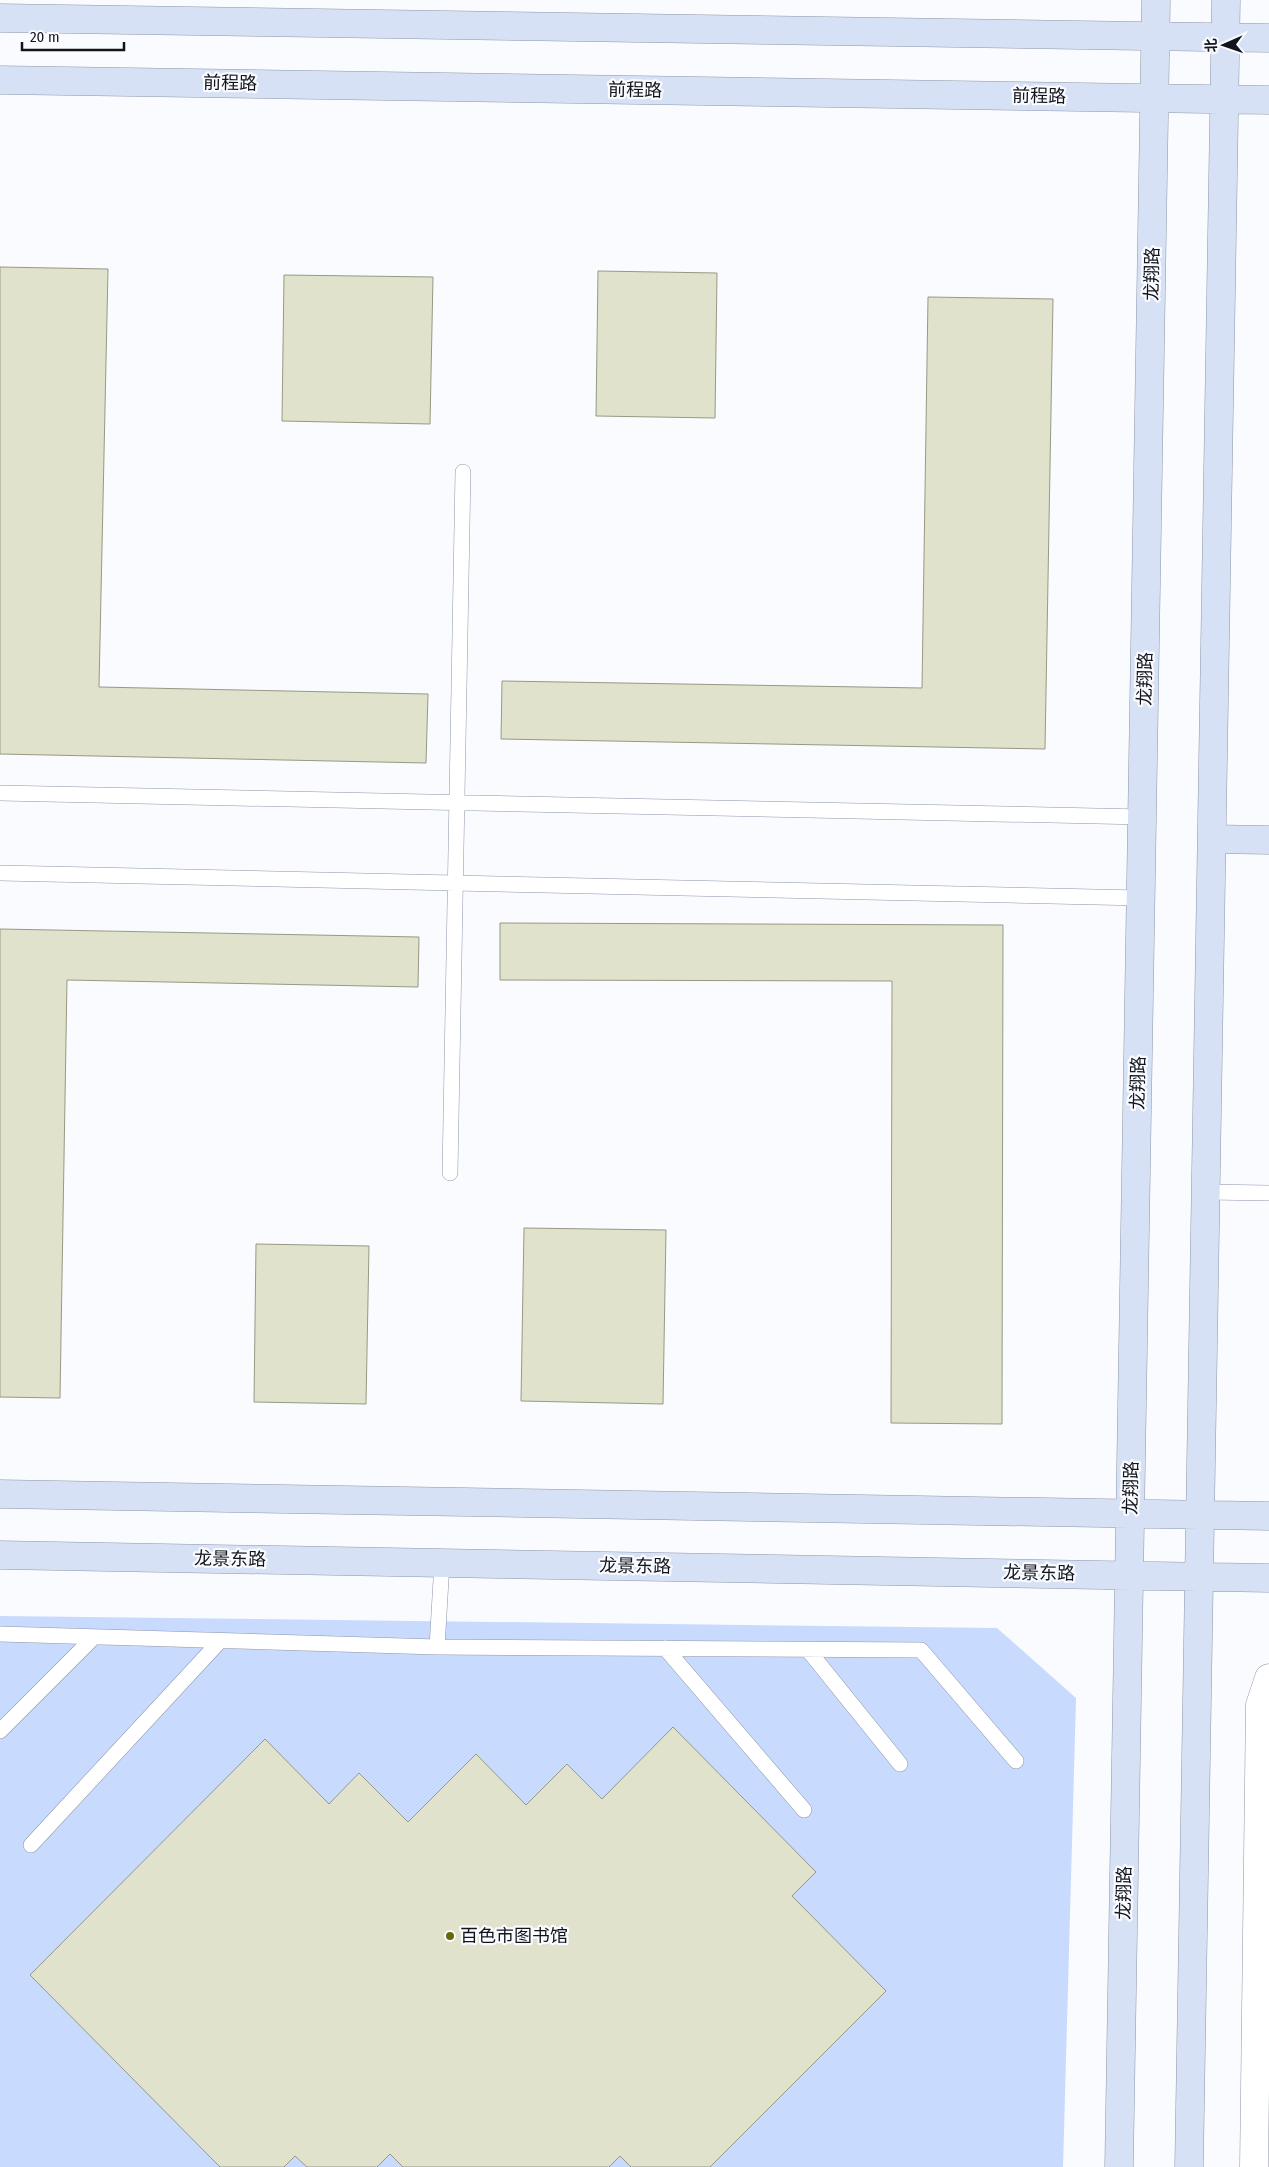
<svg xmlns="http://www.w3.org/2000/svg" width="1269" height="2167" viewBox="0 0 1269 2167" font-family="'Fira Sans Condensed','Noto Sans SC',sans-serif">
  <rect width="100%" height="100%" fill="#f9fbff"/>
  <path fill="#c8dafd" d="M0 1616 997 1628 1076 1698 1063 2167H0Z"/>
  <path fill="#e0e2cc" stroke="#979984" d="M0 267 108 269 99 687 428 694 426 763 0 754Z
    M598 271 717 273 715 418 596 416Z
    M284 275 433 277 430 424 282 421Z
    M928 297 1053 299 1045 749 501 739 502 681 922 688Z
    M500 923 1003 925 1002 1424 891 1423 892 981 500 980Z
    M0 929 419 937 418 987 67 980 60 1398 0 1397Z
    M524 1228 666 1230 663 1404 521 1401Z
    M256 1244 369 1246 366 1404 254 1402Z
    M673 1727 816 1872 792 1896 886 1991 710 2167H631L620 2156 609 2167H403L390 2154 377 2167H307L295 2156 284 2167H220L30 1975 265 1739 329 1804 359 1773 408 1822 476 1754 526 1805 567 1764 602 1799Z"/>
  <g fill="none" stroke-linecap="round" stroke-linejoin="round">
    <defs>
      <path id="lane" d="M0 793 1143 817
        M0 873 1141 898
        M450 1173 463 472
        M1206 1192 1269 1193
        M0 1634 437 1647 442 1563
        M437 1647 921 1650 1016 1761
        M665 1648 804 1810
        M808 1650 900 1764
        M0 1731 94 1637
        M31 1845 220 1641"/>
      <path id="street" d="M1254 2167 1260 1705 1269 1678"/>
      <path id="secondary" d="M0 18 1269 38
        M0 80 1269 100
        M1212 839 1269 840
        M0 1494 1269 1516
        M0 1555 1269 1578
        M1119 2167 1156 0
        M1189 2167 1226 0"/>
    </defs>
    <use href="#lane" stroke="#8d96a9" stroke-width="16"/>
    <use href="#street" stroke="#8d96a9" stroke-width="29"/>
    <use href="#secondary" stroke="#8d96a9" stroke-width="29"/>
    <use href="#lane" stroke="#fff" stroke-width="15"/>
    <use href="#street" stroke="#fff" stroke-width="28"/>
    <use href="#secondary" stroke="#d6e1f6" stroke-width="28"/>
  </g>
  <circle fill="#666907" stroke="#f9fbff" stroke-width="2" cx="450" cy="1936" r="5"/>
  <g text-anchor="middle" stroke-width="4.5" stroke-linejoin="round" paint-order="stroke">
    <g font-size="18" fill="#11141b" stroke="#f9fbff">
      <text transform="translate(230 83) rotate(1)" y="6">前程路</text>
      <text transform="translate(635 90) rotate(1)" y="6">前程路</text>
      <text transform="translate(1039 96) rotate(1)" y="6">前程路</text>
      <text transform="translate(1152 274) rotate(-89)" y="6">龙翔路</text>
      <text transform="translate(1145 679) rotate(-89)" y="6">龙翔路</text>
      <text transform="translate(1138 1083) rotate(-89)" y="6">龙翔路</text>
      <text transform="translate(1131 1488) rotate(-89)" y="6">龙翔路</text>
      <text transform="translate(230 1559) rotate(1)" y="6">龙景东路</text>
      <text transform="translate(635 1566) rotate(1)" y="6">龙景东路</text>
      <text transform="translate(1039 1573) rotate(1)" y="6">龙景东路</text>
      <text transform="translate(1124 1893) rotate(-89)" y="6">龙翔路</text>
    </g>
    <g font-size="18" fill="#11141b" stroke="#f9fbff" text-anchor="start">
      <text x="460" y="1942">百色市图书馆</text>
    </g>
  </g>
  <g transform="translate(1224 45) rotate(268)" stroke="#f9fbff" stroke-width="4" paint-order="stroke">
  <path d="M0-4L9 19L0 12L-9 19Z" fill="#11141b"/>
  <text y="-8" font-size="14" font-weight="bold" text-anchor="middle" fill="#11141b">北</text>
  </g>
  <path d="M22 42v8h102v-8" fill="none" stroke="#11141b" stroke-width="2.5"/>
  <text x="30" y="42" font-size="15" fill="#11141b" stroke="#f9fbff" stroke-width="4" paint-order="stroke">20 m</text>
</svg>
